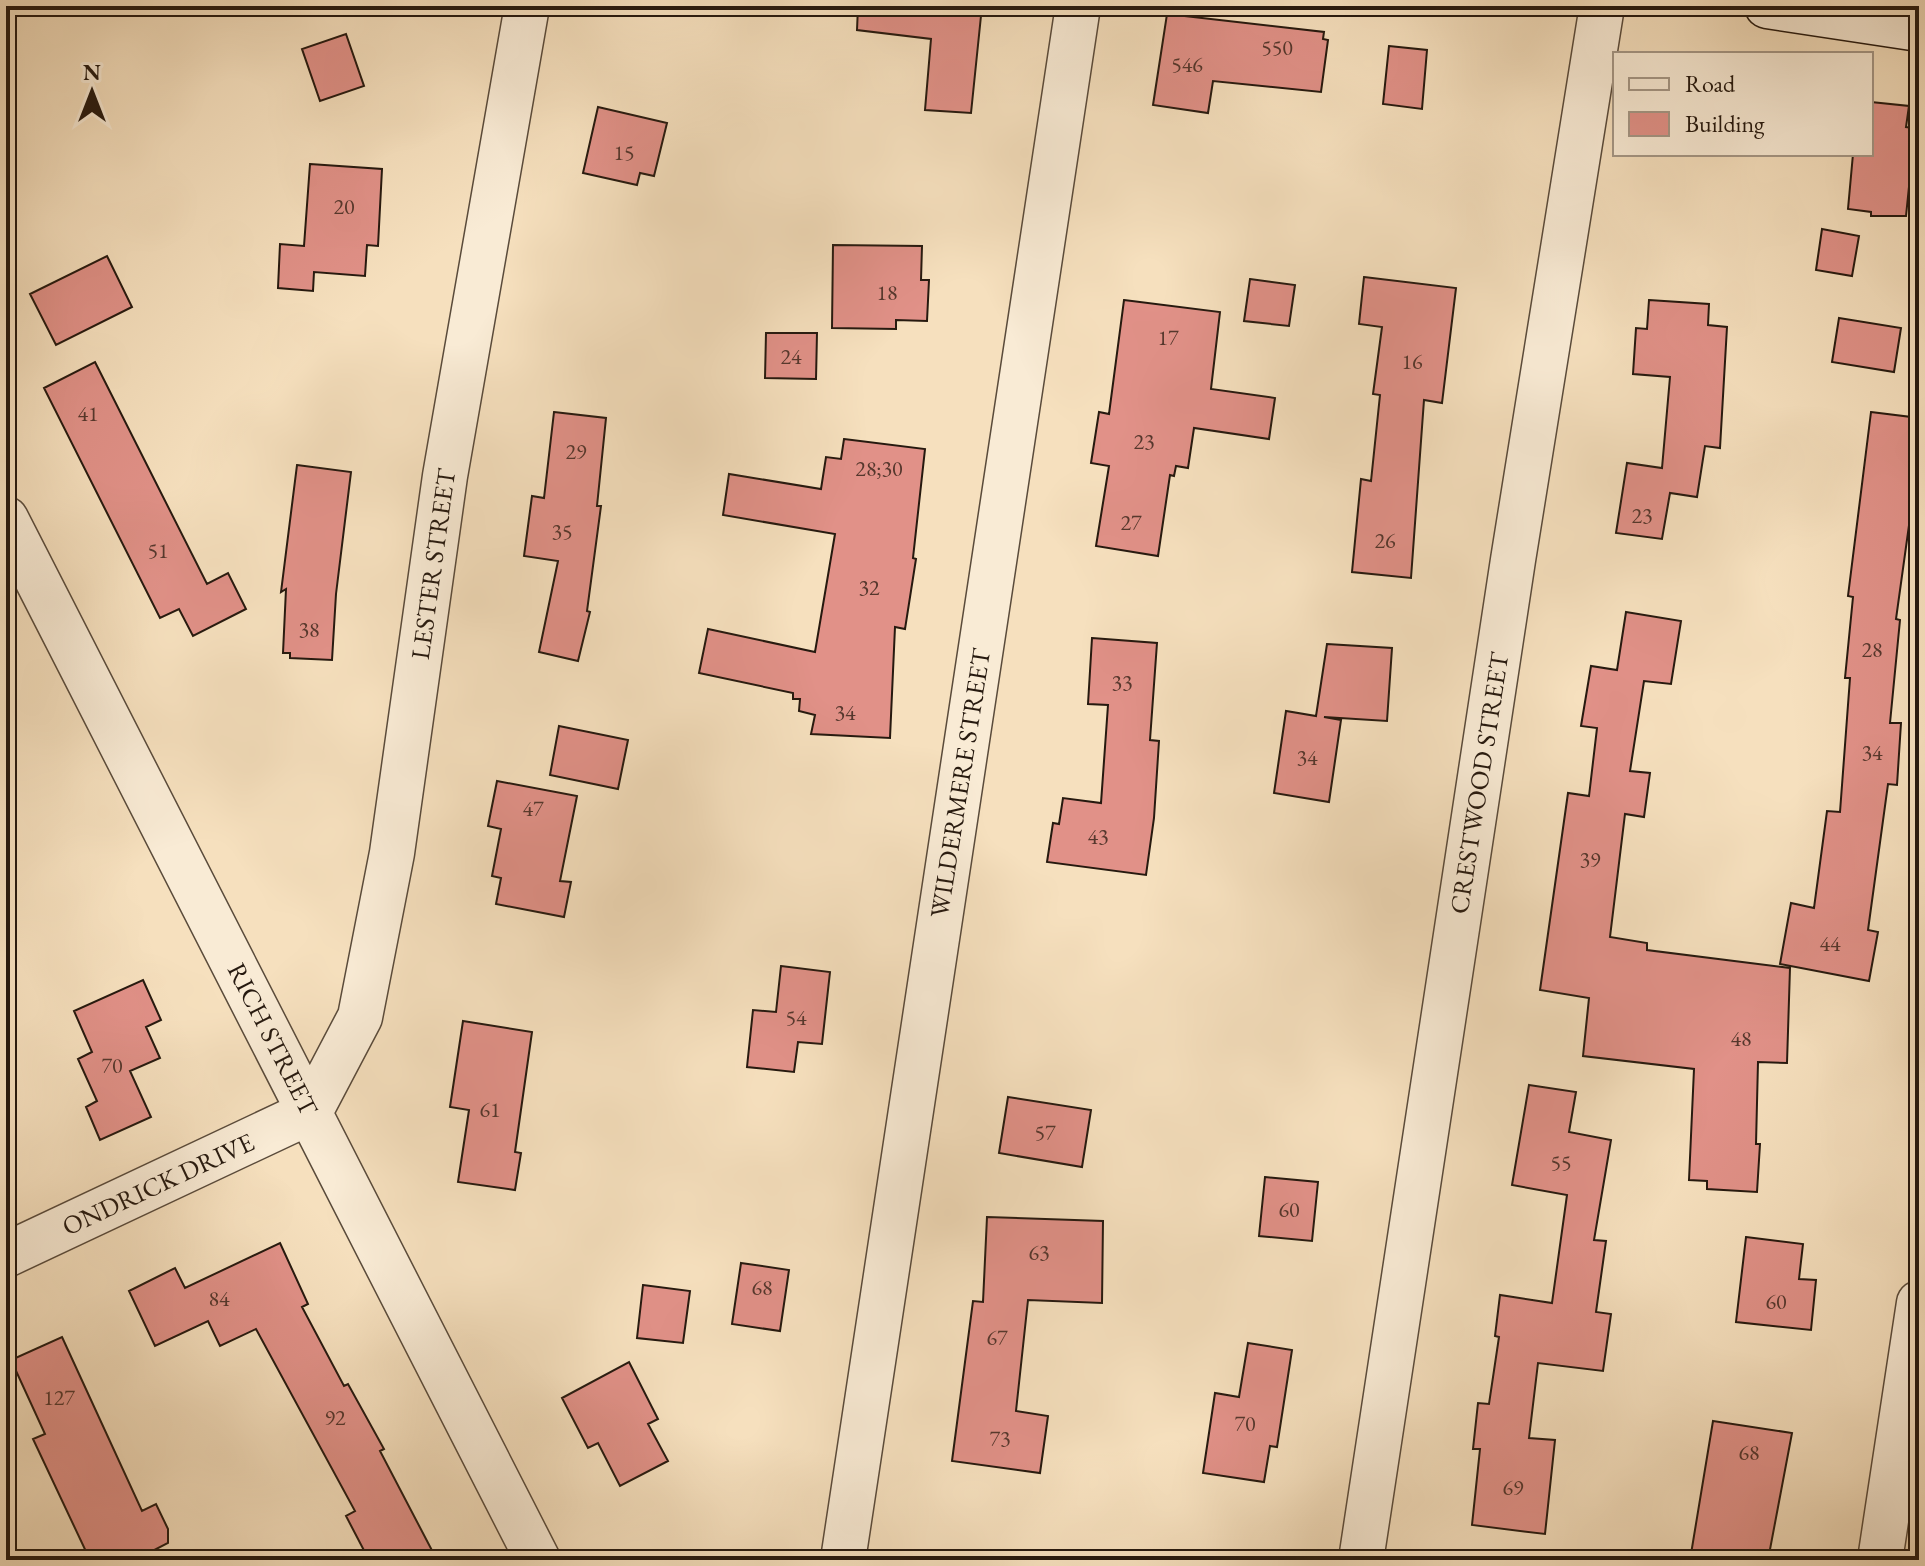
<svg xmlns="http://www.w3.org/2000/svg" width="1925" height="1566" viewBox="0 0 1925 1566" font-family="'EB Garamond',serif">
  <rect width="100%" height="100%" fill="#f6e0be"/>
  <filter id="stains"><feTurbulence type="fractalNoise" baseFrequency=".0025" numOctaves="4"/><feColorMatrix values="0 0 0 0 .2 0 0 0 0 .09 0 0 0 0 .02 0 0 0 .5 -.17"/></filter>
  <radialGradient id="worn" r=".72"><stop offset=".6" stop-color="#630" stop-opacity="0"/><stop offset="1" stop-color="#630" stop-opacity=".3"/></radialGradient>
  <path fill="#e19188" stroke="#26190f" stroke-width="2" d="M858 6H982L971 113 925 110 931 39 857 30Z
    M1167 14 1324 32 1323 39 1328 40 1321 92 1213 81 1208 113 1153 105Z
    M346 34 364 86 320 101 302 49Z
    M1389 46 1427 50 1422 109 1383 104Z
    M1871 102 1909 106 1906 127 1915 128 1906 216H1871V212L1848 209 1853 154H1871Z
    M598 107 667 123 654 176 640 173 637 185 583 173Z
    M310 164 382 169 378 246 367 245 365 276 314 272 313 291 278 288 280 244 304 246Z
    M1822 229 1859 236 1852 276 1816 270Z
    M833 245 922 246 921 280H929L927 321 896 320V329L832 328Z
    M107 256 132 307 56 345 30 294Z
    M1364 277 1456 288 1442 403 1424 400 1411 578 1352 572 1361 479 1371 481 1380 395 1373 394 1382 327 1359 324Z
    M1250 279 1295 285 1289 326 1244 321Z
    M1124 300 1220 312 1211 389 1275 398 1269 439 1194 428 1188 468 1176 466 1174 476 1170 475 1158 556 1096 546 1109 466 1091 463 1099 412 1109 414Z
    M1649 300 1709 304 1708 325 1727 327 1720 448 1705 446 1697 497 1670 493 1662 539 1616 533 1627 463 1662 468 1670 377 1633 374 1636 328 1647 329Z
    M1839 318 1901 328 1894 372 1832 362Z
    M766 333H817L816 379 765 378Z
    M95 362 207 584 228 573 246 609 193 636 179 609 160 618 44 388Z
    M554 412 606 418 597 506H601L587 611 590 612 578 661 539 652 558 561 524 556 532 496 544 498Z
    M1871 412 1919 418V519L1910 518 1896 619 1900 620 1890 723H1901L1897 785 1888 784 1868 930 1878 932 1869 981 1780 964 1791 903 1814 908 1827 811 1840 812 1850 678H1845L1853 597 1848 596Z
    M844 439 925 449 913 558 916 559 905 629 895 627 890 738 811 734 815 715 799 711 800 699H793V693L699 673 708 629 815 652 835 534 723 515 729 474 821 489 826 457 841 459Z
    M297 465 351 472 336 594 332 660 290 658V653H283L286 589 281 592Z
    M1626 612 1681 621 1671 684 1644 681 1630 771 1650 773 1644 817 1625 814 1610 937 1647 943V950L1790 968 1787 1063 1758 1062 1756 1144H1760L1757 1192 1707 1189V1181L1689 1180 1694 1069 1583 1056 1589 998 1540 990 1568 793 1589 796 1597 728 1581 726 1591 666 1617 670Z
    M1092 638 1157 643 1150 740 1159 741 1154 818 1146 875 1047 862 1053 823 1059 824 1063 798 1101 803 1108 705 1088 704Z
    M1327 644 1392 648 1387 721 1324 717 1341 720 1329 802 1274 793 1286 711 1316 716Z
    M559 726 628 740 618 789 550 775Z
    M497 781 577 796 560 881 571 882 564 917 496 904 501 878 492 876 501 829 488 826Z
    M781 966 830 972 822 1044 798 1042 794 1072 747 1067 753 1010 776 1012Z
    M143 980 161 1020 146 1027 160 1058 130 1071 151 1117 100 1140 86 1107 97 1101 78 1059 92 1052 74 1011Z
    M463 1021 532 1032 515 1152 521 1153 515 1190 458 1182 469 1110 450 1107Z
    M1529 1085 1576 1092 1569 1132 1611 1140 1594 1240 1606 1241 1596 1312 1611 1314 1603 1371 1538 1363 1529 1438 1555 1440 1545 1534 1472 1525 1480 1449H1473L1478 1403 1489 1404 1499 1337 1495 1336 1500 1295 1552 1303 1567 1195 1512 1185Z
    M1008 1097 1091 1110 1082 1167 999 1153Z
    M1265 1177 1318 1182 1312 1241 1259 1236Z
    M987 1217 1103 1221 1102 1303 1028 1300 1016 1411 1048 1416 1040 1473 952 1461 973 1301 983 1302Z
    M1746 1237 1803 1244 1799 1279 1816 1280 1811 1330 1736 1322Z
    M280 1243 308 1304 302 1307 344 1386 348 1384 384 1449 380 1451 437 1560H369L346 1516 355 1511 256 1329 220 1346 208 1321 155 1346 129 1291 175 1268 185 1288Z
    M741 1263 789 1270 780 1331 732 1324Z
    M643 1285 690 1291 683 1343 637 1338Z
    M62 1337 142 1511 156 1504 168 1529V1543L135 1560H90L33 1439 45 1434 11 1360Z
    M1248 1343 1292 1350 1277 1447 1270 1446 1264 1482 1203 1473 1215 1393 1239 1397Z
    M629 1362 658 1419 648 1424 668 1461 620 1486 598 1443 588 1448 562 1398Z
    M1713 1421 1792 1433 1768 1560H1690Z"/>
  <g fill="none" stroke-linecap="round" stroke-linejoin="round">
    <defs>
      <path id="minor" d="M6 519 538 1560
        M6 1255 310 1112 360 1017 392 853 445 476 527 6
        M843 1560 1078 6
        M1361 1560 1513 560 1602 6
        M1880 1560 1919 1303"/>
      <path id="secondary" d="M1767 6 1919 29"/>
    </defs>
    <use href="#minor" stroke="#5a4b3b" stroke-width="47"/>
    <use href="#secondary" stroke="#26190f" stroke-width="47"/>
    <use href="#minor" stroke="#f9ebd5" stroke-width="44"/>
    <use href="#secondary" stroke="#f9ebd5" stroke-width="44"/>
  </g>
  <g text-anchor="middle" stroke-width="8" stroke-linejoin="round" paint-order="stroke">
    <g font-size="22" fill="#55372d">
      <text x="1277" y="55">550</text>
      <text x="1187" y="72">546</text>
      <text x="624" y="160">15</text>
      <text x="344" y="214">20</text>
      <text x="887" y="300">18</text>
      <text x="1168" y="345">17</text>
      <text x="791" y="364">24</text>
      <text x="1412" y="369">16</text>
      <text x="88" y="421">41</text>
      <text x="1144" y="449">23</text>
      <text x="576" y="459">29</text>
      <text x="879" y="476">28;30</text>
      <text x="1642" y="523">23</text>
      <text x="1131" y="530">27</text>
      <text x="562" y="539">35</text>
      <text x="1385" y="548">26</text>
      <text x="158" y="558">51</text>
      <text x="869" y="595">32</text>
      <text x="309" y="637">38</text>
      <text x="1872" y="657">28</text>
      <text x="1122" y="690">33</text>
      <text x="845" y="720">34</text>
      <text x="1872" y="760">34</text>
      <text x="1307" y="765">34</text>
      <text x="533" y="816">47</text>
      <text x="1098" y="844">43</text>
      <text x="1590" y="867">39</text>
      <text x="1830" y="951">44</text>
      <text x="796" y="1025">54</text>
      <text x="1741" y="1046">48</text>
      <text x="112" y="1073">70</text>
      <text x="490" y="1117">61</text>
      <text x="1045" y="1140">57</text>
      <text x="1561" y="1170">55</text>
      <text x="1289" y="1217">60</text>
      <text x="1039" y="1260">63</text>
      <text x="762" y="1295">68</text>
      <text x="219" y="1306">84</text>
      <text x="1776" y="1309">60</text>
      <text x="997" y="1345">67</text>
      <text x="59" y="1405">127</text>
      <text x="335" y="1425">92</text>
      <text x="1245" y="1431">70</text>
      <text x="1000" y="1446">73</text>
      <text x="1749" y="1460">68</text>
      <text x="1513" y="1495">69</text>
    </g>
    <g font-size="26" fill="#26190f" stroke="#f9ebd5">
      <text transform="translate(433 564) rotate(-82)" y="9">LESTER STREET</text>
      <text transform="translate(960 783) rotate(-81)" y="9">WILDERMERE STREET</text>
      <text transform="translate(1479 783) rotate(-81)" y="9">CRESTWOOD STREET</text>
      <text transform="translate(273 1039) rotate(63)" y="9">RICH STREET</text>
      <text transform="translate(158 1184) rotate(-25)" y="9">ONDRICK DRIVE</text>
    </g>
  </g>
  <rect width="1925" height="1566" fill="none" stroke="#f6e0be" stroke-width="32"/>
  <rect x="8" y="8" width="1909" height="1550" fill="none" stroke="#26190f" stroke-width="4"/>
  <rect x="16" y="16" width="1893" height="1534" fill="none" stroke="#26190f" stroke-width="2"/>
  <rect x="1613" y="52" width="260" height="104" fill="#f9ebd5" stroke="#a59786" stroke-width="2"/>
  <rect x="1629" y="78" width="40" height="12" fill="#f9ebd5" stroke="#a59786" stroke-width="2"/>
  <text x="1685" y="92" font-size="24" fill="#26190f">Road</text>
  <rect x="1629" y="112" width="40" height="24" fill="#e19188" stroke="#a59786" stroke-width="2"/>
  <text x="1685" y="132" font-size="24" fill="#26190f">Building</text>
  <g transform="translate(92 92)" stroke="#f9ebd5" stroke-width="6" paint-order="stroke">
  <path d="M0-6L14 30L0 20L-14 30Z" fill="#26190f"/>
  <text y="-12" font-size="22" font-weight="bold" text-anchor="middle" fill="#26190f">N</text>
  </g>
  <rect width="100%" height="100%" filter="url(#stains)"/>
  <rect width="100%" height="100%" fill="url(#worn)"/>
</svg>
